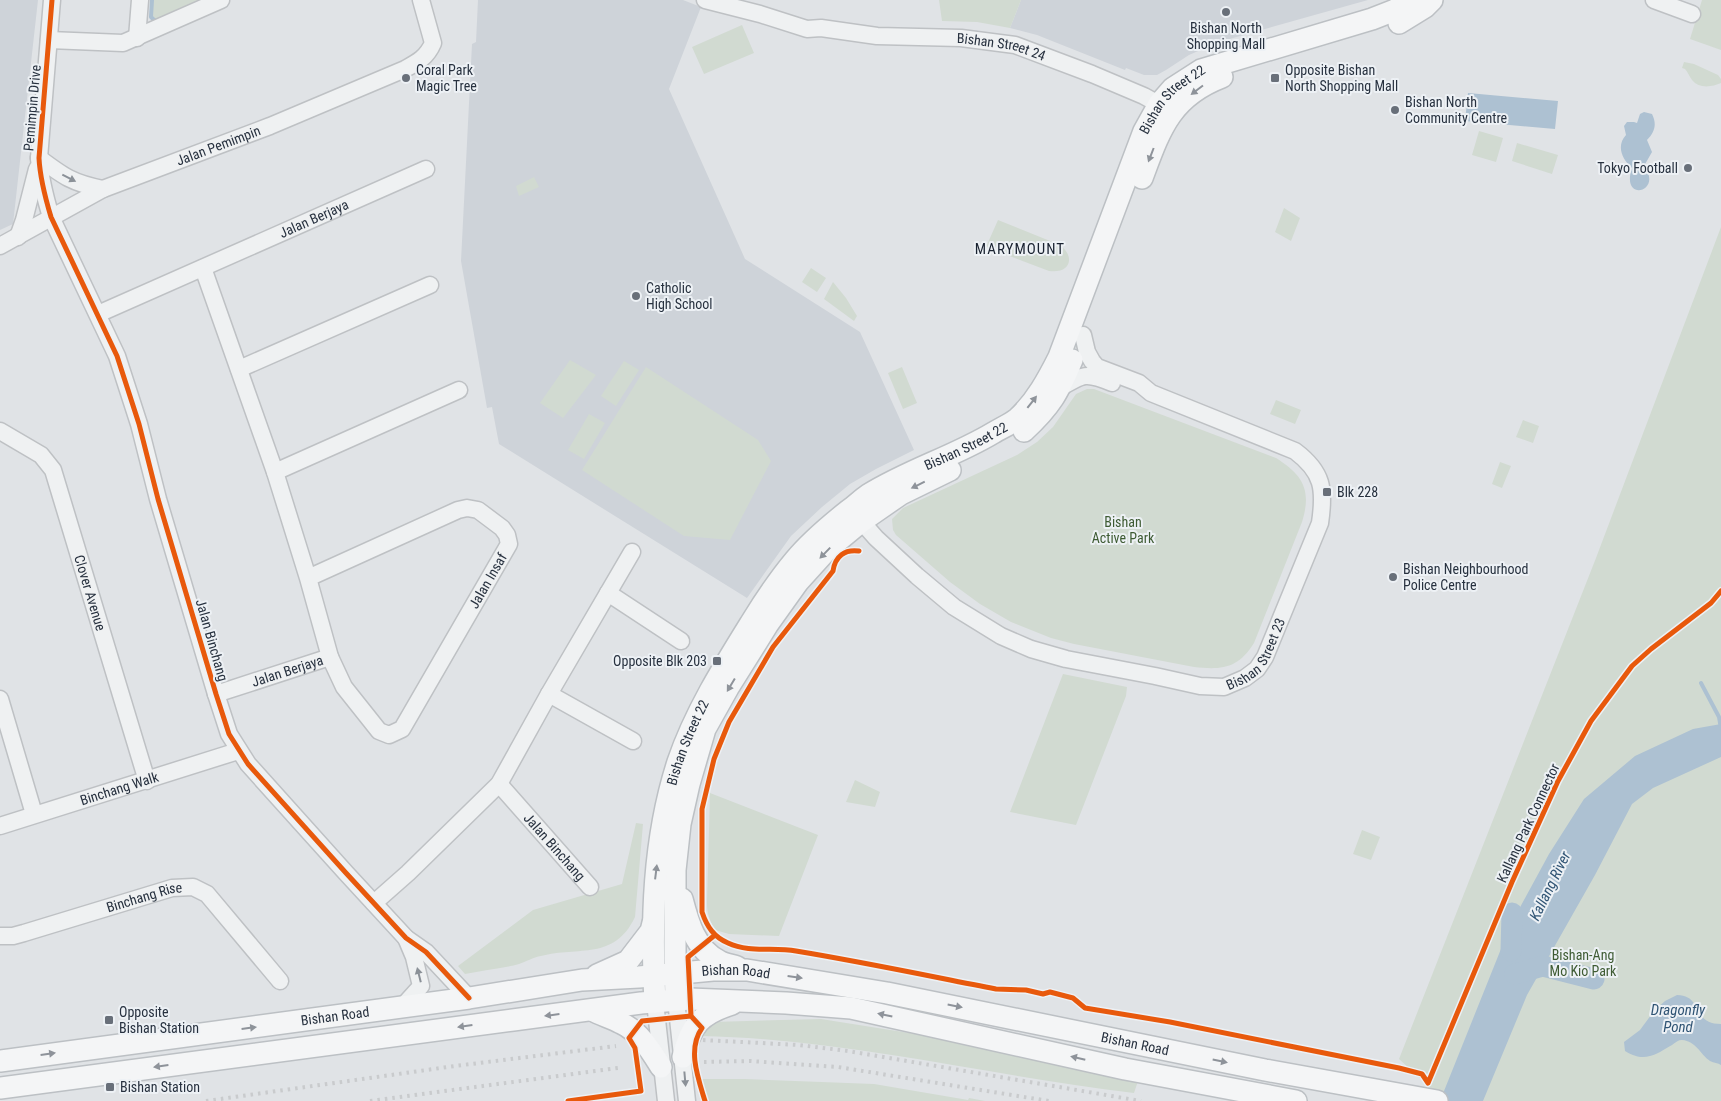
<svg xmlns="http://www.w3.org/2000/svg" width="1721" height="1101" viewBox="0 0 1721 1101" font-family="'Roboto Condensed',sans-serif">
  <rect width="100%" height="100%" fill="#e0e3e6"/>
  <path fill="#ced3d9" d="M0 0H38L13 224 0 230Z
    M478 0H683L701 7 669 89 745 259 860 332 914 450 876 469 850 484 822 507 791 536 747 598 499 444 492 407 487 408 461 261 472 44 476 42Z
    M1021 0H1368L1219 42 1189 55 1166 70 1157 75H1144L1126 68 1125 70 1037 35 1010 28Z"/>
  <path fill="#d1dad1" d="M152 0H201L155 21 151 17Z
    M939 0H1021L1010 28 977 22 942 21Z
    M1702 0H1721V50L1690 39Z
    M742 25 754 53 704 74 692 47Z
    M1684 62 1694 64 1718 75 1721 79V83C1712 87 1699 89 1692 80 1689 76 1688 72 1685 69L1682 68Z
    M1479 131 1503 138 1496 162 1472 155Z
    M1517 143 1558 155 1552 174 1512 161Z
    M534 177 539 187 519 196 516 186Z
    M1284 208 1300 218 1291 241 1275 232Z
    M998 220 1060 245C1076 257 1070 274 1049 271L986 247Z
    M1721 227V1101H1484L1433 1090 1399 1059 1596 558Z
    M811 268 826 278 817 292 802 282Z
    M833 282 846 298 857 316 854 321 824 299Z
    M570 360 596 375 563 418 540 403Z
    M624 361 639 370 616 406 601 396Z
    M646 367 758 440 771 461 730 540 684 536 582 470Z
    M902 367 917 403 903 409 888 373Z
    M1087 389H1094L1276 458C1303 475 1312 490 1302 522L1254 643C1238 669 1221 670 1194 667L1074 644 1051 638 1011 622 980 604 950 582 896 535 893 530 892 519 903 508 1017 455 1037 442 1053 427 1076 394Z
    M1276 400 1301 410 1295 424 1270 414Z
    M589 414 605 423 584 459 568 450Z
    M1523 420 1539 426 1533 443 1516 437Z
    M1500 462 1511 466 1502 488 1492 484Z
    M1063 674 1127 687 1126 696 1076 825 1010 812Z
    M855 780 880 792 875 807 846 802Z
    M710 793 818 835 779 936 729 934 715 930C710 921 707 914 707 903Z
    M636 823 643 824 635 917C614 961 579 946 541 956 533 957 526 962 519 964 501 969 483 970 465 974L458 966 533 910 622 884Z
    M1362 830 1380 837 1371 860 1353 854Z
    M821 1019 922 1035 1139 1078 1134 1093C989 1076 847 1039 701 1036L705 1029 712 1022Z
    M699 1079H745L874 1084 968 1100 969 1098 985 1101H707Z"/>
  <path fill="#adc1d2" d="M1468 93 1558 101 1555 129 1465 121Z
    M1644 112 1652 114C1657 124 1655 132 1647 140L1652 152 1644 166C1664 192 1620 203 1632 168 1622 159 1616 146 1626 135L1624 126 1627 122H1634L1637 123 1640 114Z
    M1721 724V757L1653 788 1632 804 1595 875 1527 995 1483 1101H1440L1511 924 1549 854 1584 799 1635 756 1693 729Z
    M1677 995C1703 995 1691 1024 1721 1024V1065C1718 1063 1714 1063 1710 1061 1700 1054 1696 1041 1682 1040 1678 1040 1676 1042 1672 1045 1655 1055 1644 1063 1625 1051L1624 1042 1640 1030 1654 1011 1665 1001Z"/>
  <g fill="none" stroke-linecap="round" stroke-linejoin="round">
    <path stroke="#adc1d2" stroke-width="4" d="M152 0 151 17 155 21 158 20
      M1701 683 1719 717 1721 729"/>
    <path stroke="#adc1d2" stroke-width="21" d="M1511 951 1512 913
      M1515 974 1543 966 1594 979"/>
    <defs>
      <g id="minor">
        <path d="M52 0 39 158C40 179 45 197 51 217L117 356 139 424 158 499 216 694 229 734 248 764 346 873 406 938 426 952 469 998"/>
        <path id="s1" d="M705 0 760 14 807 29 821 28 877 36 961 38 1015 45 1092 74 1144 96 1169 110"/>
        <path d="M1654 0 1692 14"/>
        <path d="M137 38 140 0"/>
        <path d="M49 40 123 43 221 0"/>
        <path d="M39 158C63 176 72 183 103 189"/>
        <path d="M18 237 24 220 37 169"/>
        <path id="s2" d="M0 246 103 189 270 126 405 69C418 62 427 57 433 43L421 0"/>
        <path id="s3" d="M203 268 275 472 308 578 330 657 344 687 379 731 389 735 402 729 509 544 507 535 502 528 478 510 467 508 458 510 308 578"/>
        <path id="s4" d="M98 314 426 169"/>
        <path d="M239 369 430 285"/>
        <path d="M1060 388C1083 374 1086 372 1112 383"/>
        <path id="s5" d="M0 431 41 455 53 470 147 781"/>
        <path d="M275 472 459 390"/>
        <path id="s6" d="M854 513 876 538 917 576 954 607 1001 636 1031 649 1066 659 1155 676 1200 686 1224 687 1245 678 1257 669 1265 657 1320 523C1325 489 1323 472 1295 451L1151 393 1139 383 1097 367 1092 361 1087 352 1083 335"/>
        <path d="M608 593 681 641"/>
        <path id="s7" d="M216 694 330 657"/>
        <path d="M549 694 633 741"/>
        <path d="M0 699 34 814"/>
        <path id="s8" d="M499 784 590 887"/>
        <path id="s9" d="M0 826 238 751"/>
        <path d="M374 903 408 873 499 784 549 694 632 552"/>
        <path id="s10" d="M0 936H13L24 933 172 888 193 887 207 894 280 981"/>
        <path d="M676 1000 687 1101"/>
        <path d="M655 1002 666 1101"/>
        <path d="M402 1007 421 986 414 957 406 938"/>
      </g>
      <g id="major">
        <path d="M1399 23 1425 7 1432 0"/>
        <path d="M1142 178C1160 130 1170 97 1222 77"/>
        <path d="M1024 431C1051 406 1058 393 1072 360"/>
        <path d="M682 899C688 922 695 949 719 961 724 964 731 965 737 967"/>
        <path d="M597 975 628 961 651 931 653 923"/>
        <path d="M676 1000 675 958V870L680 824 689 784 705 729 728 688 768 624 798 582 827 550 862 521 901 494 950 470"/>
        <path id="s11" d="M655 1002C651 922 653 839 678 762 695 712 724 666 752 621 765 600 779 579 795 560 810 542 830 525 849 510 856 505 862 499 868 495 908 470 953 457 993 433 1001 428 1011 424 1018 418 1036 401 1048 379 1059 357L1144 131 1159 104 1173 88 1201 70 1372 19 1395 10 1411 0"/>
        <path d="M592 1010C601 1015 612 1018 621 1023 639 1031 651 1051 661 1067"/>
        <path d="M683 1057C691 1025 700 1014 732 1004"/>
        <path id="s12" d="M0 1061 469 998 582 980 639 977 713 970H747L887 993 1265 1070 1437 1101"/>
        <path d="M0 1088 513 1020 641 1003 690 999 786 1003 851 1008 1125 1069 1296 1101"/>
      </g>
    </defs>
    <use href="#minor" stroke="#bec1c4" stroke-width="19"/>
    <use href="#major" stroke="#bcc0c4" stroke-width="24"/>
    <use href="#minor" stroke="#eff1f2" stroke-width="16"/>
    <use href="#major" stroke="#f4f5f6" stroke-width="21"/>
    <path stroke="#c9cbcd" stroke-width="4" stroke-dasharray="2.5 5" stroke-linecap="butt" d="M703 1040 799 1045 848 1051 1141 1101
      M704 1062 750 1061 838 1067 1049 1101
      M206 1101 455 1066 616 1046
      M370 1101 618 1068"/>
    <defs>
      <path id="cycleway" d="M52 0 39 158C40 179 45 197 51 217L117 356 139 424 158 499 216 694 229 734 248 764 346 873 406 938 426 952 469 998
        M859 551C845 549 835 556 833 571L773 647 729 722 714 759 702 809V912C707 927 714 937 728 943 749 953 774 947 796 951 863 962 929 976 996 989L1026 990 1043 994 1050 992 1073 998 1085 1008 1170 1022 1399 1068 1422 1074 1428 1083 1512 882 1558 781 1591 721 1632 666 1651 649 1711 603 1721 591
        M691 1016 702 1028C687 1049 698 1078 705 1101
        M568 1101 641 1091 635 1048 629 1038 642 1021 691 1016 688 957 715 935"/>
    </defs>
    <use href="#cycleway" stroke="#edf1f5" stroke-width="8"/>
    <use href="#cycleway" stroke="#e8590c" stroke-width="5"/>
  </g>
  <defs><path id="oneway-solid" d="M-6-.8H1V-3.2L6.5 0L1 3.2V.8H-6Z" transform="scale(1.25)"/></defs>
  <g fill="#8e939a">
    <use href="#oneway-solid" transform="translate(1197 90) rotate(143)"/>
    <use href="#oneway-solid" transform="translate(1151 155) rotate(111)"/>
    <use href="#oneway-solid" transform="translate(1032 402) rotate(-52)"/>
    <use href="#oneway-solid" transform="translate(918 485) rotate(154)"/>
    <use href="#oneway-solid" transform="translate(825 553) rotate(134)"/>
    <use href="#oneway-solid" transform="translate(731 685) rotate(121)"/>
    <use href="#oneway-solid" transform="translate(656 872) rotate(-83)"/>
    <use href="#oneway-solid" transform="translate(795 977) rotate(8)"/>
    <use href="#oneway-solid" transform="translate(955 1006) rotate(11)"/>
    <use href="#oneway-solid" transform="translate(552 1015) rotate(173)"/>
    <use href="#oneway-solid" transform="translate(885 1015) rotate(-168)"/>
    <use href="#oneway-solid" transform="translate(465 1026) rotate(172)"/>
    <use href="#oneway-solid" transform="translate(249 1028) rotate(-7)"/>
    <use href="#oneway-solid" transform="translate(48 1054) rotate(-8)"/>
    <use href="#oneway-solid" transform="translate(1078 1058) rotate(-167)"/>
    <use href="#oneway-solid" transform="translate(1220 1061) rotate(12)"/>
    <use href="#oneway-solid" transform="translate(161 1066) rotate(172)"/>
  </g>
  <g fill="#8b9198">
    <use href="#oneway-solid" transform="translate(69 178) rotate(27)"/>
    <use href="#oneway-solid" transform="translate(419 975) rotate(-104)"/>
    <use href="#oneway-solid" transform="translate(685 1079) rotate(85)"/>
  </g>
  <g fill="#686f79" stroke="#edf1f5" stroke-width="2">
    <circle cx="1226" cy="12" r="5"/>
    <circle cx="406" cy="78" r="5"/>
    <rect x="1270" y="73" width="10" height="10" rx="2.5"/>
    <circle cx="1395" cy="110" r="5"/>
    <circle cx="1688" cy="168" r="5"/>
    <circle cx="636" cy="296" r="5"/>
    <rect x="1322" y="487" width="10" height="10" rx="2.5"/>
    <circle cx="1393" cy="577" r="5"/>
    <rect x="712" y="656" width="10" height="10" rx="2.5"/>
    <rect x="104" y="1015" width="10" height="10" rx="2.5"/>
    <rect x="105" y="1082" width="10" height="10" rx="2.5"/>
  </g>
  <g text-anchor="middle" stroke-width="4" stroke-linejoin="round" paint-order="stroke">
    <g font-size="14" fill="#27313f" stroke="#edf1f5" text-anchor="start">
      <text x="1226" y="33" text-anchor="middle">Bishan North<tspan x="1226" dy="16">Shopping Mall</tspan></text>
      <text x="416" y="75">Coral Park<tspan x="416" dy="16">Magic Tree</tspan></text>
      <text x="1285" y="75">Opposite Bishan<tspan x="1285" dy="16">North Shopping Mall</tspan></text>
      <text x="1405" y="107">Bishan North<tspan x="1405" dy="16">Community Centre</tspan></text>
      <text x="1678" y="173" text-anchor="end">Tokyo Football</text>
      <text x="646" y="293">Catholic<tspan x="646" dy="16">High School</tspan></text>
      <text x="1337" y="497">Blk 228</text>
      <text x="1403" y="574">Bishan Neighbourhood<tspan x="1403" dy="16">Police Centre</tspan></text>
      <text x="707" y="666" text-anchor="end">Opposite Blk 203</text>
      <text x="119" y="1017">Opposite<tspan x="119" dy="16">Bishan Station</tspan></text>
      <text x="120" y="1092">Bishan Station</text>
    </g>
    <g font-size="14" fill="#27313f" stroke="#edf1f5">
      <text dy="5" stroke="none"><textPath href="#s1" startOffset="302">Bishan Street 24</textPath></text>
      <text dy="5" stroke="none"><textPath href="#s11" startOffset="1102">Bishan Street 22</textPath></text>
      <text transform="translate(32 108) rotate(-85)" y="5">Pemimpin Drive</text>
      <text dy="5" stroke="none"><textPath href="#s2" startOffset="241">Jalan Pemimpin</textPath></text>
      <text dy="5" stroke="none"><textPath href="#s4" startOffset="236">Jalan Berjaya</textPath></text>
      <text dy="5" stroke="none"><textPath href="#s11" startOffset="684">Bishan Street 22</textPath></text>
      <text dy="5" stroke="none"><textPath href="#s3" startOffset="695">Jalan Insaf</textPath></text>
      <text dy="5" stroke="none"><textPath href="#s5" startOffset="195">Clover Avenue</textPath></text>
      <text transform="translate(212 640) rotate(74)" y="5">Jalan Binchang</text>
      <text dy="5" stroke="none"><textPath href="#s6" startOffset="471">Bishan Street 23</textPath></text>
      <text dy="5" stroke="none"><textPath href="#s7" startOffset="75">Jalan Berjaya</textPath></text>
      <text dy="5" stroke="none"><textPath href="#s11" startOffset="264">Bishan Street 22</textPath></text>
      <text dy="5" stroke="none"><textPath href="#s9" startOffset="125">Binchang Walk</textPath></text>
      <text transform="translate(1528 823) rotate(-65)" y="5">Kallang Park Connector</text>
      <text dy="5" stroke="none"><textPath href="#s8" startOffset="84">Jalan Binchang</textPath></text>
      <text dy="5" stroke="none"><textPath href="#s10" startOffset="150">Binchang Rise</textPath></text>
      <text dy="5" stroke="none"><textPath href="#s12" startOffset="742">Bishan Road</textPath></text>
      <text dy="5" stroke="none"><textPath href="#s12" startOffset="338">Bishan Road</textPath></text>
      <text dy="5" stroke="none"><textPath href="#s12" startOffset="1148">Bishan Road</textPath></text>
    </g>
    <g font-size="14" fill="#3e5b33" stroke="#edf1f5">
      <text x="1123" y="527">Bishan<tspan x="1123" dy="16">Active Park</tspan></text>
      <text x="1583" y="960">Bishan-Ang<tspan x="1583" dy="16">Mo Kio Park</tspan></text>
    </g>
    <g font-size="15" letter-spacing="1" fill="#192230" stroke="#edf1f5">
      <text x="1020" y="254">MARYMOUNT</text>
    </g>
    <g font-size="15" font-style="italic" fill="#305474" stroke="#edf1f5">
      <text transform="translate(1550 886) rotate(-64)" y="5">Kallang River</text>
      <text x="1678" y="1015">Dragonfly<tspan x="1678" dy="17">Pond</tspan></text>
    </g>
  </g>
</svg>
